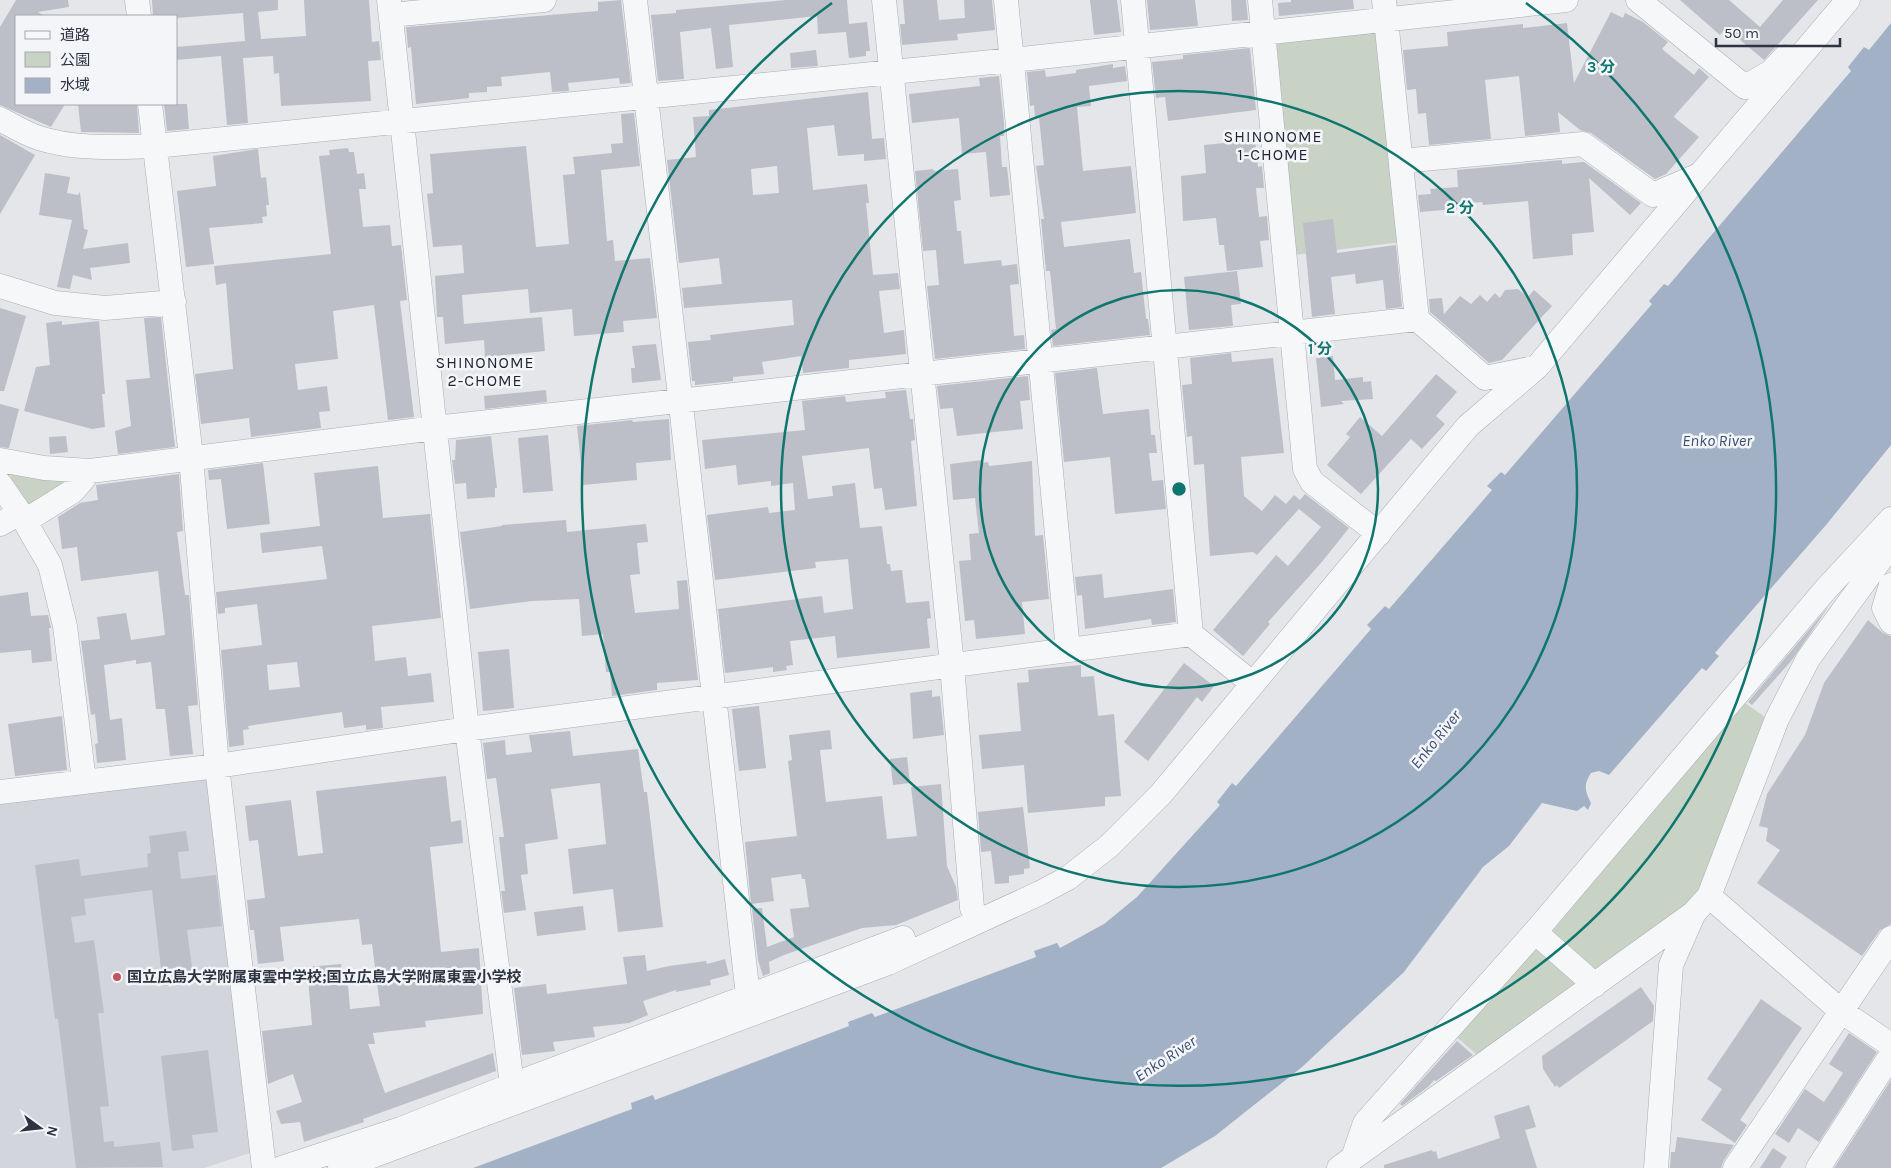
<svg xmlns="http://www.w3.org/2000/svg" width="1891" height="1168" viewBox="0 0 1891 1168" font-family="Karla,'Noto Sans JP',sans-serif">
  <rect width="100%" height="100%" fill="#e4e6ea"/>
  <path fill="#d2d5dc" d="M208 774 253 1152 204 1168H0V803Z"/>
  <path fill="#c8d3c6" d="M1371 28 1381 33 1402 242 1294 255 1274 44 1278 38Z
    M16 472 64 477 70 485 27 507 11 481V475Z
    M1741 700 1769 720 1701 891 1688 909 1599 973 1551 938 1550 927Z
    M1532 946 1539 947 1582 981 1482 1059 1452 1033Z"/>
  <path fill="#a3b1c6" d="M1891 23V445L1826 525 1715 653 1719 656 1706 671 1702 668 1609 775 1599 771 1591 773C1583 785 1585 791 1591 803L1588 810 1584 806 1577 811 1542 803 1509 846 1483 867 1404 972 1302 1067 1215 1136 1161 1168H473L632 1109 631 1103 653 1095 655 1100 849 1026 848 1022 872 1013 875 1017 1036 957 1034 951 1057 943 1060 948 1104 924 1137 897 1220 805 1217 802 1232 783 1236 786 1371 629 1367 625 1385 606 1389 609 1492 490 1487 486 1501 472 1505 475 1652 304 1649 301 1664 284 1668 286 1851 71 1848 67 1864 47 1869 50Z"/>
  <path fill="#bcbfc7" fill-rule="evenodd" d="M16 0H68L69 7 38 12 44 16H16V104H65L51 127 0 105V27Z
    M152 0H278V10L258 12 261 39 306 36 304 0H369L372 42 379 41 381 60 368 61 371 101 281 106 279 73 274 74 273 56 243 58 248 123 227 125 221 56 176 60V47L245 41 243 13 176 18V16H153Z
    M621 0 631 83 620 84 619 78 568 83 569 91 552 92 550 72 501 77 502 86 487 87V92L469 93V98L416 104 411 47 408 48 406 27 598 11V2Z
    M786 0H847L849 24 867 22 870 51H866V56L849 58 846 32 818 34 817 16 729 25 733 67 716 69 711 28 680 32 684 79 658 81 651 15 676 13V10Z
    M903 0H937L939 20 965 18 964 0H992L995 30 957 34 958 40 902 45 900 24H905Z
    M1090 0H1117L1121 32 1094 35Z
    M1147 0H1195L1198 26 1150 30Z
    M1231 0H1246L1248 20 1232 21Z
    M1291 0H1353L1354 9 1279 16 1278 3 1291 2Z
    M1680 0H1729L1760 27 1783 0H1818L1764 60 1726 28 1720 35Z
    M1611 12 1623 18 1625 13 1643 22 1668 42 1662 49 1694 75 1699 68 1709 77 1675 115 1674 117 1699 137 1666 174 1655 179 1591 133 1580 130 1558 112 1560 132 1525 136 1519 76 1485 80 1491 139 1429 145 1426 113 1418 114 1416 89 1407 90 1403 50 1448 46 1447 32 1523 24V28L1567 23 1574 83Z
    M1250 48 1256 110 1168 121 1165 97 1156 98 1152 62 1183 59V55Z
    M816 50 818 66 791 68 790 53Z
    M1113 64V68L1125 66 1127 81 1089 86 1091 106 1077 107 1083 171 1131 166 1136 213 1061 222 1064 247 1130 239 1134 273 1141 272 1146 319H1148L1150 335 1053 346 1051 330 1056 329 1050 271H1046L1041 219H1044L1036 166 1044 165 1039 118H1035L1034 105 1030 106 1027 72 1045 70 1046 77 1076 73V70Z
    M999 76 1004 123V136H1000L1002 167H1007L1010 195 990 197 986 152 962 154 959 118 912 123 909 94 980 86 979 78Z
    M868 92 872 139 884 138 886 159 864 161V154L838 156 834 125 807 128 813 190 867 184 869 203H866L873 275 898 273 900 289 879 291 884 333 904 330 906 354 849 360V368L803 373 801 356 762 362 764 374 733 377V381L695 385V381H692L688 342 711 340 710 335 794 325 792 300 684 308 682 288 722 284 719 258 679 263 667 160 696 157 693 117 709 116V110ZM777 166 779 193 753 195 751 169Z
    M78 104H137L139 133 81 132Z
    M164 104H187L189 129 167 131Z
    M634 113 640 166 601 170 607 241 613 240 615 261 650 258 657 318 623 321 624 332 574 336 572 309 530 313 528 289 462 295 464 324 542 317 545 351 485 357 484 340 445 344 443 317H437L435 276 464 273 462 245 433 247 427 194 433 193 430 154 526 146 536 247 569 244 563 175 575 174 573 157 612 153 611 144 623 143 621 114Z
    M0 135 35 155 0 214Z
    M1255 140 1258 167 1262 166 1264 188H1256L1259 217 1267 216 1269 240 1260 241 1263 267 1227 271 1224 245H1219L1216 218 1183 221 1181 176 1206 173 1204 145Z
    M348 148 349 152H354L357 174 364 173 366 189H359L363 227 390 225 392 246 401 245 407 300 400 301 414 417 388 420 374 305 333 311 338 359 295 364 298 390 327 386 330 411 319 412 321 428 251 437 249 418 201 424 195 374 233 369 226 283 216 285 214 266 331 254 319 156 330 155 329 150Z
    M258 149 261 178 266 177 269 205H266L267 216 262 217 263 223 209 228 214 264 186 267 177 191 216 186 213 156Z
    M1562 160V164L1584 162 1641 203 1630 215 1589 178 1594 232 1572 234 1573 255 1533 259 1528 201 1483 205 1482 202 1457 204V209L1420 212 1418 195 1431 194 1430 189 1458 187 1457 170Z
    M933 169 934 171 958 169 961 200 954 201 957 231H961L964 264 1001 260 1002 266 1017 264 1019 284 1010 285 1014 336 1024 335 1025 349 935 359 927 286 939 285 936 250 923 251 915 171Z
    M45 173 70 177 67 193 78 195 80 192 84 229 88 230 83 249 128 243 130 263 90 268 92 280 73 275 70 289 57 287 72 220 39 215Z
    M1333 219 1337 253 1396 245 1402 307 1386 309 1383 280 1356 284 1355 274 1331 277 1335 314 1312 317 1303 223Z
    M1237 271 1241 304 1231 305 1233 326 1189 330 1184 277Z
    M1518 289 1528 297 1534 290 1552 306 1502 360 1489 363 1430 312 1429 299 1442 298 1444 314 1460 296 1471 304 1480 295 1487 302 1495 293 1500 298 1505 290Z
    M0 308 26 316 4 391H0Z
    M161 317 175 447 118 454 115 431 131 426 126 380 150 378 144 318Z
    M62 321V325L99 321 105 394H102L105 427 92 429 24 411 36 367 50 365 46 323Z
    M656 344 661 380 632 383 631 368H635L632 346Z
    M1231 353 1232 362 1273 358 1284 453 1241 457 1244 496 1262 511 1275 495 1286 504 1294 495 1300 500 1305 494 1349 528 1321 563 1268 622 1270 624 1243 656 1213 630 1276 555 1288 566 1321 527 1299 509 1257 555 1253 552 1210 556 1204 464 1194 465 1192 436 1187 437 1182 385 1192 384 1190 358Z
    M1333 356 1335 380 1363 377V382L1371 381 1373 399 1341 401 1344 404 1321 407 1316 358Z
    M1097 368 1103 414 1149 409 1151 435H1155L1157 453H1149L1152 481 1163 480 1166 509 1115 514 1110 457 1064 462 1055 373Z
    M1436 374 1457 392 1436 416 1445 424 1422 449 1411 439 1361 494 1327 465 1350 437 1346 434 1360 417 1382 436Z
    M1028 376 1030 400 1020 401 1023 429 957 436 953 408 940 409 937 386Z
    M546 390 547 402 485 409 484 396Z
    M906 390 910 419H913L915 440 911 441 917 506 885 510 882 488 874 489 869 448 802 456 808 499 833 496 832 486 855 483 860 528 882 526 887 564H890L891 571 902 570 906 603 929 601 931 618 927 619 930 648 837 658 835 636 790 641 793 665 786 666 787 670 773 672V667L725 673 718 609 822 596 824 613 853 609 848 559 815 562 816 568 715 580 707 515 768 507 769 513 795 510 793 483 771 486V481L738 485 736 465 705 469 702 440 805 430 802 401 845 396 846 402 886 398 885 392Z
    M0 404 19 409 9 448 0 447Z
    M669 419 671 460 636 463 637 480 583 485 577 426 632 420 633 422Z
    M548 435 553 491 523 493 518 438Z
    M66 436 68 452 50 454 49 437Z
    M491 436 497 488H495V497L467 499 466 483 455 484 452 460H455L456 440Z
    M982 460V463L988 462 989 466 1032 461 1035 536 1043 535 1049 599 1022 602 1025 634 976 639 974 620 965 621 959 561 971 560 969 534 979 533 975 498 953 500 950 464Z
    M263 463 270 524 227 529 221 479 209 480 208 470Z
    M378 466 383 518 430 514 441 618 372 626 375 661 406 657 408 676 431 673 434 702 381 707 383 728 366 730V725L344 728 342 712 248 726 249 729 243 730 244 745 229 747 221 650 262 645 257 604 225 608V613L218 614 216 592 327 579 322 546 262 553 260 533 320 526 314 473ZM297 662 300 687 269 690 267 665Z
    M179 474 183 531 177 532 185 595H189L198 705 188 706 193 754 170 756 165 709H156L151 662 136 664V660L104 665 110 720 122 718 126 760 97 763 95 744 98 743 95 714 91 715 81 641 100 639 97 617 126 613 131 640 165 635 158 571 81 581 77 547 62 549 58 517 80 503 98 500 96 485Z
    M566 520 567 532 646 524 648 542 637 543 640 574 630 575 635 613 679 609 677 581 687 580 698 680 657 683V690L612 696 610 672H606L603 634 582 636 579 599 532 601 470 609 460 532 502 526V525Z
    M1102 574 1104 598 1173 589 1176 622 1152 625 1151 619 1085 629 1082 595 1077 596 1075 577Z
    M28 592 31 616 48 615 51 628H49L52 661 32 663 31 650 0 653V596Z
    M1829 606 1792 660 1752 705 1748 702Z
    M1868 620 1883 633 1891 636V924L1880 930 1862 956 1757 883 1780 850 1766 841 1768 828 1759 826 1767 794 1805 735 1824 683Z
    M509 649 514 708 483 711 478 652Z
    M1184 663 1214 686 1202 702 1197 697 1148 761 1124 742Z
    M1081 665V677L1094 676 1098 716 1114 714 1121 796 1105 797V806L1028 813 1024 765 982 769 979 735 1021 731 1017 683 1029 682 1028 670Z
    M932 690V697L940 696 944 735 913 739 910 693Z
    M759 706 766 768 739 771 732 709Z
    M62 716 67 770 15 776 8 724Z
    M830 730 832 749 820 750 826 802 882 796 887 839 917 836 911 787 941 784 947 866 956 887 958 900 896 925 862 928 784 955 769 962 770 973 763 976 758 960 752 909 762 908 767 947 794 937 790 909 809 907 805 879H802L801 874 771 878 774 901 751 904 745 842 797 836 788 761 792 760 789 735Z
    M570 731 573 756 638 749 644 792H647L663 927 618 932 613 889 573 894 568 849 606 844 600 783 551 789 558 839 525 844 528 874 521 875 526 910 504 913 501 891H505L499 837H504L500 807 496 778 487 779 483 743 505 740 506 755 532 752 529 735Z
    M907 757 910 783 893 785 890 759Z
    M446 776 451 822 461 820 463 843 430 847 441 952 479 948 483 1014 425 1021 426 1027 373 1033 375 1044H368L385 1093 493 1053 496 1071 363 1119 364 1122 304 1142 300 1122 281 1124 276 1111 302 1102 293 1074 268 1084 262 1031 312 1025 307 967 341 964 342 974H347L350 1009 380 1006 372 944 362 945 359 919 280 927 284 961 258 964 254 930H250L247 900 265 898 258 840 249 841 245 806 291 800 298 856 323 853 316 791Z
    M1023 807 1030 868 1024 869V874L1009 876V883L995 884 991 851 981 852 978 812Z
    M186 831 189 851 178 852 181 879 216 875 222 926 187 930 194 982 163 986 152 890 84 899 86 915 71 917 75 943 94 940 104 1013H98L109 1106 100 1107 104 1142 114 1141V1147L160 1142 163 1167 76 1168 58 1019H55L35 865 79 859 81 876 148 867 147 854 151 853 149 836Z
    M583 906 586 930 537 936 534 912Z
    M645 955 647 971 669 966 706 961 707 964 725 959 729 975 710 980 711 985 676 992V990L643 1001 648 1015 629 1023 593 1027 595 1037 553 1042 555 1051 522 1055 514 988 546 984 547 994 627 984 623 957Z
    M1641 987 1654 1006 1653 1021 1559 1088 1557 1085 1555 1087 1543 1069 1542 1056Z
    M1761 999 1802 1028 1740 1120 1747 1125 1735 1143 1701 1120 1722 1089 1707 1079Z
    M1849 1033 1877 1052 1819 1142 1798 1128 1789 1143 1775 1134 1805 1089 1824 1102 1843 1073 1829 1064Z
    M1457 1041 1473 1055 1436 1081 1434 1080 1428 1087 1402 1106 1400 1104Z
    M208 1050 218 1132 192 1135 194 1148 172 1151 161 1056Z
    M1891 1080V1168H1834Z
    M1529 1105 1536 1127 1525 1130 1537 1168H1384V1165L1432 1150 1433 1152 1436 1151 1438 1159 1500 1138 1494 1116Z
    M1677 1137 1734 1145 1724 1160 1721 1168H1670L1671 1152H1675Z
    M1773 1148 1787 1157 1780 1168H1760Z"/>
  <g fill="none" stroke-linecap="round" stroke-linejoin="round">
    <defs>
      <path id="minor" d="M137 0 139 16
        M389 0 467 729 512 1085
        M635 0 748 996
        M884 0 952 665 972 908
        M1006 0 1068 650
        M1133 0 1191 634 1252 683
        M1260 0 1305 469 1312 482 1379 534
        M1384 0 1417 319 1485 378 1534 368
        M1638 0 1745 87 1771 72 1785 57
        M391 15 544 0
        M150 104 191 457 217 766 264 1168
        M0 119C13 126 26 134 39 138 76 150 117 147 155 146L1012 60 1566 0
        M1401 161 1583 144 1653 195 1697 176
        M0 286 55 303 105 308 174 302
        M0 460 44 468 90 471 435 428 1417 319
        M0 484 20 513 50 565 65 626 84 781
        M25 521 73 491 90 471
        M0 524 20 513
        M1891 585 1884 608 1891 622
        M0 792 217 766 467 729 1191 634
        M1709 896 1841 1011 1891 1045
        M1535 932 1595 985
        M1353 1158 1365 1123 1535 932 1826 589 1891 519
        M282 1168 401 1129 512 1085 903 938
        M340 1168 888 963 1040 893 1068 878 1109 846 1161 794 1468 426 1537 367 1848 0
        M1339 1168 1694 913 1709 896 1777 719 1808 659 1891 545
        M1656 1168 1671 965 1694 913
        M1735 1168 1891 938
        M1818 1168 1891 1055"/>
    </defs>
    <use href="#minor" stroke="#a9adb4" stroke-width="25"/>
    <use href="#minor" stroke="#f6f7f9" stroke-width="24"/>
  </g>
  <g fill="none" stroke="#0f766e" stroke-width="2.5">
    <circle cx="1179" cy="489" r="199"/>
    <circle cx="1179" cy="489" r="398"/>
    <path d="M1526 3A597 597 0 1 1 832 3"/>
  </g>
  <circle fill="#c2575c" stroke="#f4f5f8" stroke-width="2" cx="117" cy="977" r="5"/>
  <g text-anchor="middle" stroke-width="5" stroke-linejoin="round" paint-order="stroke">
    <g font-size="15" font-weight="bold" fill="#2d3341" stroke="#f4f5f8" text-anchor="start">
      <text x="127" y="982">国立広島大学附属東雲中学校;国立広島大学附属東雲小学校</text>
    </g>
    <g font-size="16" letter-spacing="1" fill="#1f2432" stroke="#f4f5f8">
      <text x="1273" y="142">SHINONOME<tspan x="1273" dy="18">1-CHOME</tspan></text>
      <text x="485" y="368">SHINONOME<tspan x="485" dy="18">2-CHOME</tspan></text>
    </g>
    <g font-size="16" font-style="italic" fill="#3b4e71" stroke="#f4f5f8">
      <text x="1717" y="446">Enko River</text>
      <text transform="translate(1435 739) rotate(-51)" y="6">Enko River</text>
      <text transform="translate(1165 1058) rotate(-33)" y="6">Enko River</text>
    </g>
  </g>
  <circle cx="1179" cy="489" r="8" fill="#0f766e" stroke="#f4f5f8" stroke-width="2.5"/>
  <g font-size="15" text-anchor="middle" font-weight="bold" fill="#0f766e" stroke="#f4f5f8" stroke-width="5" stroke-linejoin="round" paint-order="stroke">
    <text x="1601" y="72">3 分</text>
    <text x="1460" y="213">2 分</text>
    <text x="1320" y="354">1 分</text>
  </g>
  <rect x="15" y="15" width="162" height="90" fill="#f4f5f8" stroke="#a4a7af"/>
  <rect x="25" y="31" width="25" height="8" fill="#f6f7f9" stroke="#a4a7af"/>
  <text x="60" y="40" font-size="15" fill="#2d3341">道路</text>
  <rect x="25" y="52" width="25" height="15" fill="#c8d3c6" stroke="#a4a7af"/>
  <text x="60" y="65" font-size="15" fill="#2d3341">公園</text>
  <rect x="25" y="78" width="25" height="15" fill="#a3b1c6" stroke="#a4a7af"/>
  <text x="60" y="90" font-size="15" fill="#2d3341">水域</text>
  <g transform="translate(40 1128) rotate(105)" stroke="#f4f5f8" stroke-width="4" paint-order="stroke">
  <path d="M0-4L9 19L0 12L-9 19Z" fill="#2d3341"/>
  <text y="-8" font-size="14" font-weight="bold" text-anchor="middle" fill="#2d3341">N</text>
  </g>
  <path d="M1716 38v8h124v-8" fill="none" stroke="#2d3341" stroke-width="2.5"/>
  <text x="1724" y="38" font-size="15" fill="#2d3341" stroke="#f4f5f8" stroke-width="4" paint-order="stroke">50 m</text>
</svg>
